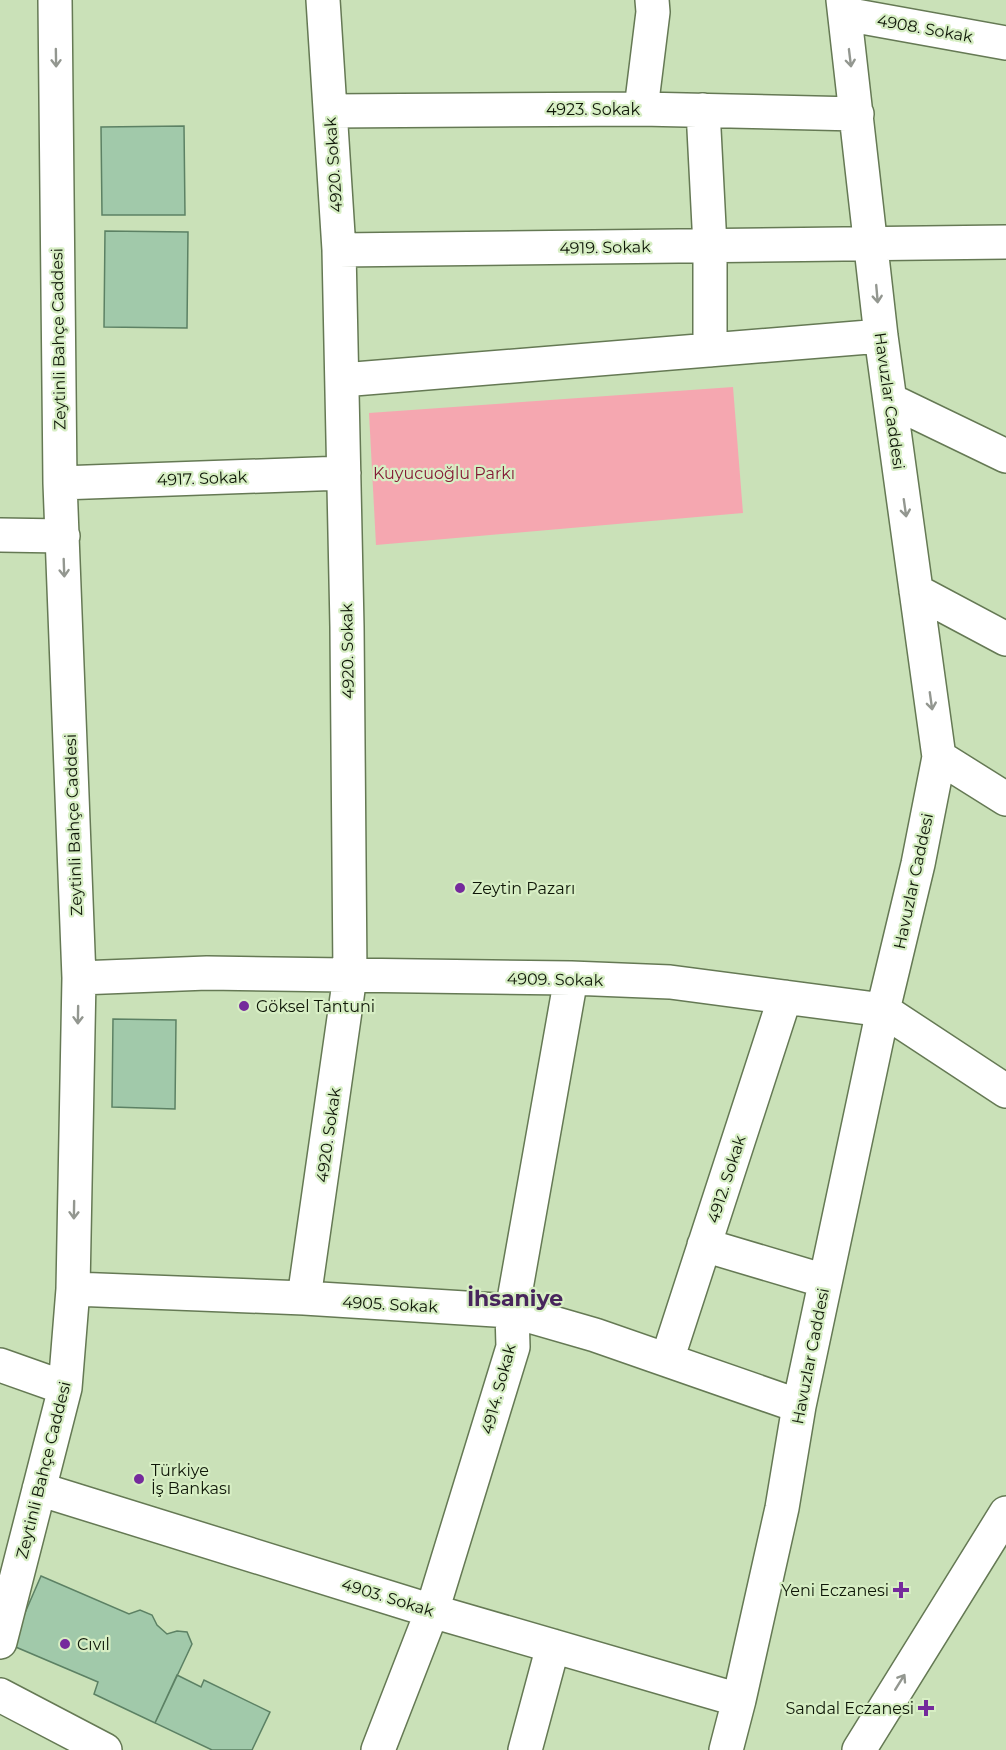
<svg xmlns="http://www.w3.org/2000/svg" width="1006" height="1750" viewBox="0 0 1006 1750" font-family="Montserrat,sans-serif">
  <rect width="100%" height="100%" fill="#cae1b8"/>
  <path fill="#f5a7b0" d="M733 387 743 513 376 545 369 413Z"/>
  <path fill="#a1c9aa" stroke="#5c8164" stroke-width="1.5" d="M184 126 185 215H102L101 127Z
    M105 231 188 232 187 328 104 327Z
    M113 1019 176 1020 175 1109 112 1107Z
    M41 1576 129 1614 140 1610 152 1615 157 1625 167 1634 177 1631 187 1632 192 1644 155 1723 94 1694 98 1682 11 1645Z
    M177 1675 201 1687 204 1680 270 1712 252 1750H212L155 1723Z"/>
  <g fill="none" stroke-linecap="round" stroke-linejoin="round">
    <defs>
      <path id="minor" d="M845 14 1006 43
        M641 109 653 12 652 0
        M703 110 710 246V350
        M330 111 641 109 857 114
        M339 250 1006 242
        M342 380 881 336
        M890 400 1006 456
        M60 483 344 473
        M0 535 63 536
        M916 591 1006 639
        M939 757 1006 799
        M79 978 207 973 571 978 670 982 883 1010 1006 1091
        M704 1245 825 1281
        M73 1289 304 1298 512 1311 595 1335 799 1406
        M304 1298 350 976 347 627 339 250 323 0
        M667 1360 785 997
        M0 1365 65 1388
        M39 1489 432 1611 739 1700
        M0 1642 65 1388 73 1289 79 978 60 483 55 0
        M0 1695 105 1750
        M378 1750 432 1611 513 1347 512 1311 571 978
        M525 1750 553 1646
        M726 1750 739 1700 782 1508 799 1406 883 1010 918 864 939 757 881 336 843 0
        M859 1750 1006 1513"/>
    </defs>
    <use href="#minor" stroke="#657954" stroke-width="36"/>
    <use href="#minor" stroke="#fff" stroke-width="33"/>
  </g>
  <defs><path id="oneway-shaft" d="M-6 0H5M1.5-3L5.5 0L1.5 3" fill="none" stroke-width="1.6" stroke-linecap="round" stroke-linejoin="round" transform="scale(1.5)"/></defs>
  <g stroke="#939790">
    <use href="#oneway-shaft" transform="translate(56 58) rotate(89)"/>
    <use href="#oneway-shaft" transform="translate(850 58) rotate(83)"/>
    <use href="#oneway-shaft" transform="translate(877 294) rotate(85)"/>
    <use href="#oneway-shaft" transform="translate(905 508) rotate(82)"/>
    <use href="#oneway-shaft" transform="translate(64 568) rotate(88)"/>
    <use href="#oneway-shaft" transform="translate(931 701) rotate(82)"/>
    <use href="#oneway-shaft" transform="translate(78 1015) rotate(91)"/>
    <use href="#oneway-shaft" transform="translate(74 1210) rotate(91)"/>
    <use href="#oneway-shaft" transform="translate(900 1682) rotate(-58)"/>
  </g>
  <g fill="#752a9c" stroke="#d7eec4" stroke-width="2">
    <circle cx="460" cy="888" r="6"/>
    <circle cx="244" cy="1006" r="6"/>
    <circle cx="139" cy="1479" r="6"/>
    <path d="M898 1581h6v6h6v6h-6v6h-6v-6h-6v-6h6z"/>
    <circle cx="65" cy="1644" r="6"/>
    <path d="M923 1699h6v6h6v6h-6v6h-6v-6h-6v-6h6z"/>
  </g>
  <g text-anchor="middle" stroke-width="4.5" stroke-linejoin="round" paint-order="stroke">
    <g font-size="16" fill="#0f1708" stroke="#d7eec4">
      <text transform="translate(925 28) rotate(10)" y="6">4908. Sokak</text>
      <text x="593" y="115">4923. Sokak</text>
      <text transform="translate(333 165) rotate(-94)" y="6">4920. Sokak</text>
      <text transform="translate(605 247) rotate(-1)" y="6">4919. Sokak</text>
      <text transform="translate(58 339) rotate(-91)" y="6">Zeytinli Bahçe Caddesi</text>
      <text transform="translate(890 401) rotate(82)" y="6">Havuzlar Caddesi</text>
      <text transform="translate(202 478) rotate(-2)" y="6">4917. Sokak</text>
      <text transform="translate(347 651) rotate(-91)" y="6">4920. Sokak</text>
      <text transform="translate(73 825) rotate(-92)" y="6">Zeytinli Bahçe Caddesi</text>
      <text transform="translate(913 881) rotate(-78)" y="6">Havuzlar Caddesi</text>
      <text transform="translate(555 979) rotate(1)" y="6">4909. Sokak</text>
      <text transform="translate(328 1135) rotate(-82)" y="6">4920. Sokak</text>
      <text transform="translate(726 1179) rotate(-72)" y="6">4912. Sokak</text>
      <text transform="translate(390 1304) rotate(3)" y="6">4905. Sokak</text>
      <text transform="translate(810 1356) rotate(-79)" y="6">Havuzlar Caddesi</text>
      <text transform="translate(498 1389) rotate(-75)" y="6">4914. Sokak</text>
      <text transform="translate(43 1470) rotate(-76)" y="6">Zeytinli Bahçe Caddesi</text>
      <text transform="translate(388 1597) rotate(17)" y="6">4903. Sokak</text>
    </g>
    <g font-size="16" fill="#841a36" stroke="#d7eec4">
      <text x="444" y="479">Kuyucuoğlu Parkı</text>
    </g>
    <g font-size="16" fill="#0f1708" stroke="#d7eec4" text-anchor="start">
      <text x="472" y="894">Zeytin Pazarı</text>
      <text x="256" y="1012">Göksel Tantuni</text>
      <text x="151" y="1476">Türkiye<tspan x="151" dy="18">İş Bankası</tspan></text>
      <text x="889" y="1596" text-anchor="end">Yeni Eczanesi</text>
      <text x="77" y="1650">Cıvıl</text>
      <text x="914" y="1714" text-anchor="end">Sandal Eczanesi</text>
    </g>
    <g font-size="22" font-weight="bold" fill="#48255c" stroke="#d7eec4">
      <text x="515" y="1306">İhsaniye</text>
    </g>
  </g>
</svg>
